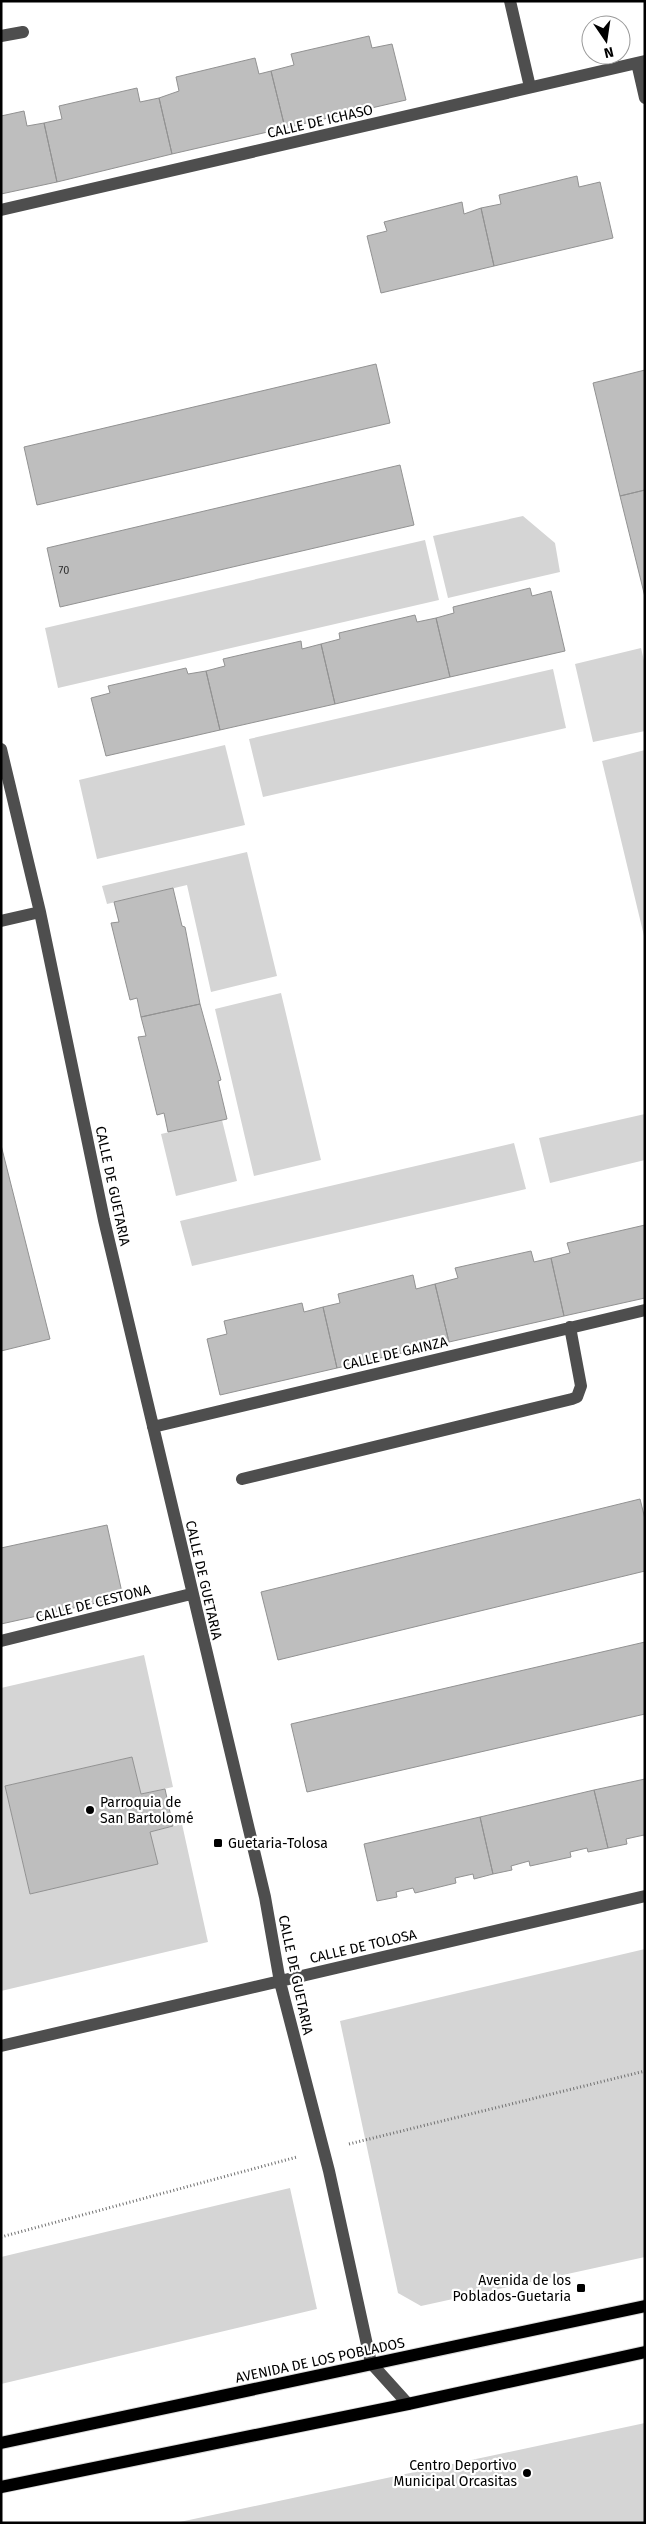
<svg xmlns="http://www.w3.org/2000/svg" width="646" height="2524" viewBox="0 0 646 2524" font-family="'Fira Sans',sans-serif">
  <rect width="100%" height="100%" fill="#fff"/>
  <path fill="#d5d5d5" d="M523 516 555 543 560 572 448 598 433 536Z
    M425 540 439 600 58 688 45 628Z
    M641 648 645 665V731L593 742 575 664Z
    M553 669 566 728 263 797 249 739Z
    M225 745 245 825 97 859 79 780Z
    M645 750V940L602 761Z
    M247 852 277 976 211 992 187 885 107 904 102 886Z
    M281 993 321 1160 254 1176 215 1009Z
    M645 1114V1160L550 1183 539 1138Z
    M222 1120 237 1181 176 1196 161 1134Z
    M514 1143 526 1189 192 1266 180 1221Z
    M144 1655 173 1787 141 1794 132 1757 5 1786 30 1894 157 1863 150 1832 182 1824 208 1942 1 1991V1688Z
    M645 1949V2257L421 2306 398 2293 340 2021Z
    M290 2188 317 2309 1 2384V2257Z
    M645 2423V2523H175Z"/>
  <path fill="#bebebe" stroke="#929292" d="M369 36 372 48 392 44 406 100 285 128 271 71 294 65 291 54Z
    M255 58 259 74 271 71 285 128 172 154 159 98 179 91 176 77Z
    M137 88 140 102 159 98 172 154 57 182 44 123 62 119 59 106Z
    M24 111 27 126 44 123 57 182 1 194V116Z
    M577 176 579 187 600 182 613 238 494 266 481 208 501 204 499 195Z
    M462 202 464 214 481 208 494 266 381 293 367 236 387 231 384 222Z
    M376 364 390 423 37 505 24 447Z
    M645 370V490L620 496 593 383Z
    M400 465 414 525 60 607 47 548Z
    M645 490V597L620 496Z
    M530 588 532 596 551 591 565 651 450 677 436 618 454 613 453 607Z
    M415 615 417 622 436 618 450 677 335 704 321 644 340 639 339 633Z
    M301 641 302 649 321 644 335 704 220 730 206 671 225 666 223 659Z
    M186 668 188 674 206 671 220 730 106 756 91 698 110 693 108 686Z
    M173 888 182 926 185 927 200 1004 141 1017 137 998 130 1000 111 923 119 922 114 902Z
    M200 1004 221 1080 218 1081 227 1119 168 1132 164 1113 157 1115 138 1037 146 1036 141 1017Z
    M1 1145 50 1339 1 1351Z
    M645 1225V1298L564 1316 551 1258 570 1253 567 1243Z
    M531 1251 534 1262 551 1258 564 1316 449 1342 435 1284 458 1278 455 1268Z
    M413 1275 416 1289 435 1284 449 1342 337 1368 323 1307 340 1303 338 1294Z
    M302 1303 304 1312 323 1307 337 1368 220 1395 207 1339 227 1334 224 1321Z
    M640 1499 645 1519V1571L278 1660 261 1592Z
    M107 1525 123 1597 1 1624V1548Z
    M645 1642V1714L307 1792 291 1724Z
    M132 1757 141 1794 165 1789 173 1826 150 1832 158 1864 30 1894 5 1786Z
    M645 1779V1839L644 1835 626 1839 627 1844 608 1848 594 1790Z
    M594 1790 608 1848 588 1852 587 1848 570 1852 571 1857 530 1866 529 1861 511 1866 512 1870 493 1874 480 1817Z
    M480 1817 493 1874 474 1879 473 1874 455 1878 456 1883 415 1893 413 1888 396 1892 397 1897 377 1901 364 1844Z"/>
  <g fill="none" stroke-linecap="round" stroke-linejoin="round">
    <defs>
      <path id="major" d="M1 2443 645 2306
        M1 2487 408 2404 645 2352"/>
    </defs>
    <use href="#major" stroke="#dbdbdb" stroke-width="14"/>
    <path stroke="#707070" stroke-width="3" stroke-dasharray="1 2.5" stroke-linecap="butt" d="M349 2144 645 2071
      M1 2237 297 2157"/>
    <path stroke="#4e4e4e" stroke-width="12" d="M510 1 530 87
      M1 36 23 32
      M637 63 645 98
      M1 210 645 61
      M1 749 40 912 104 1220 265 1897 280 1982 329 2171 371 2363 408 2404
      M1 921 40 912
      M153 1427 645 1310
      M242 1479 572 1399 577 1397 581 1386 570 1327
      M1 1641 191 1594
      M1 2046 645 1896"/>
    <use href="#major" stroke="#000" stroke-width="12"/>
  </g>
  <g fill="#000" stroke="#fff" stroke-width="2">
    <circle cx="90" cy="1810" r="5"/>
    <rect x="213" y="1838" width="10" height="10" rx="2.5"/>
    <rect x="576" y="2283" width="10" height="10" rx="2.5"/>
    <circle cx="527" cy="2473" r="5"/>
  </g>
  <g text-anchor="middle" stroke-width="4.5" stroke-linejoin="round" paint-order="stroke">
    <g font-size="11" fill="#303030">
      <text x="64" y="574">70</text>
    </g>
    <g font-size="14" fill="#000" stroke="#fff">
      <text transform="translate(320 121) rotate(-13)" y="5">CALLE DE ICHASO</text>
      <text transform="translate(113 1186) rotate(78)" y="5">CALLE DE GUETARIA</text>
      <text transform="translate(395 1353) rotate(-13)" y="5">CALLE DE GAINZA</text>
      <text transform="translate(204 1580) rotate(77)" y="5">CALLE DE GUETARIA</text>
      <text transform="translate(93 1603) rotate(-14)" y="5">CALLE DE CESTONA</text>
      <text transform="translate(363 1946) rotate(-13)" y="5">CALLE DE TOLOSA</text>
      <text transform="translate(296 1975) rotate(78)" y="5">CALLE DE GUETARIA</text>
      <text transform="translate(320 2360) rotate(-12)" y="5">AVENIDA DE LOS POBLADOS</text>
    </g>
    <g font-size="14" fill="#000" stroke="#fff" text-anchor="start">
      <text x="100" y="1807">Parroquia de<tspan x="100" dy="16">San Bartolomé</tspan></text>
      <text x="228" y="1848">Guetaria-Tolosa</text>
      <text x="571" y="2285" text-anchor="end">Avenida de los<tspan x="571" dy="16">Poblados-Guetaria</tspan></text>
      <text x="517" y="2470" text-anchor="end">Centro Deportivo<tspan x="517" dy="16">Municipal Orcasitas</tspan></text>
    </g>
  </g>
  <rect width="646" height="2524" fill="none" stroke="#000000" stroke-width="5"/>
  <g transform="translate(606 40) rotate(167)"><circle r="24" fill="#ffffff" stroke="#999999"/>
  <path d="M0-4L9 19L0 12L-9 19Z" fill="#000000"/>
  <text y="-8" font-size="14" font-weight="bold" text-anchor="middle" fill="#000000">N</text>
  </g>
</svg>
